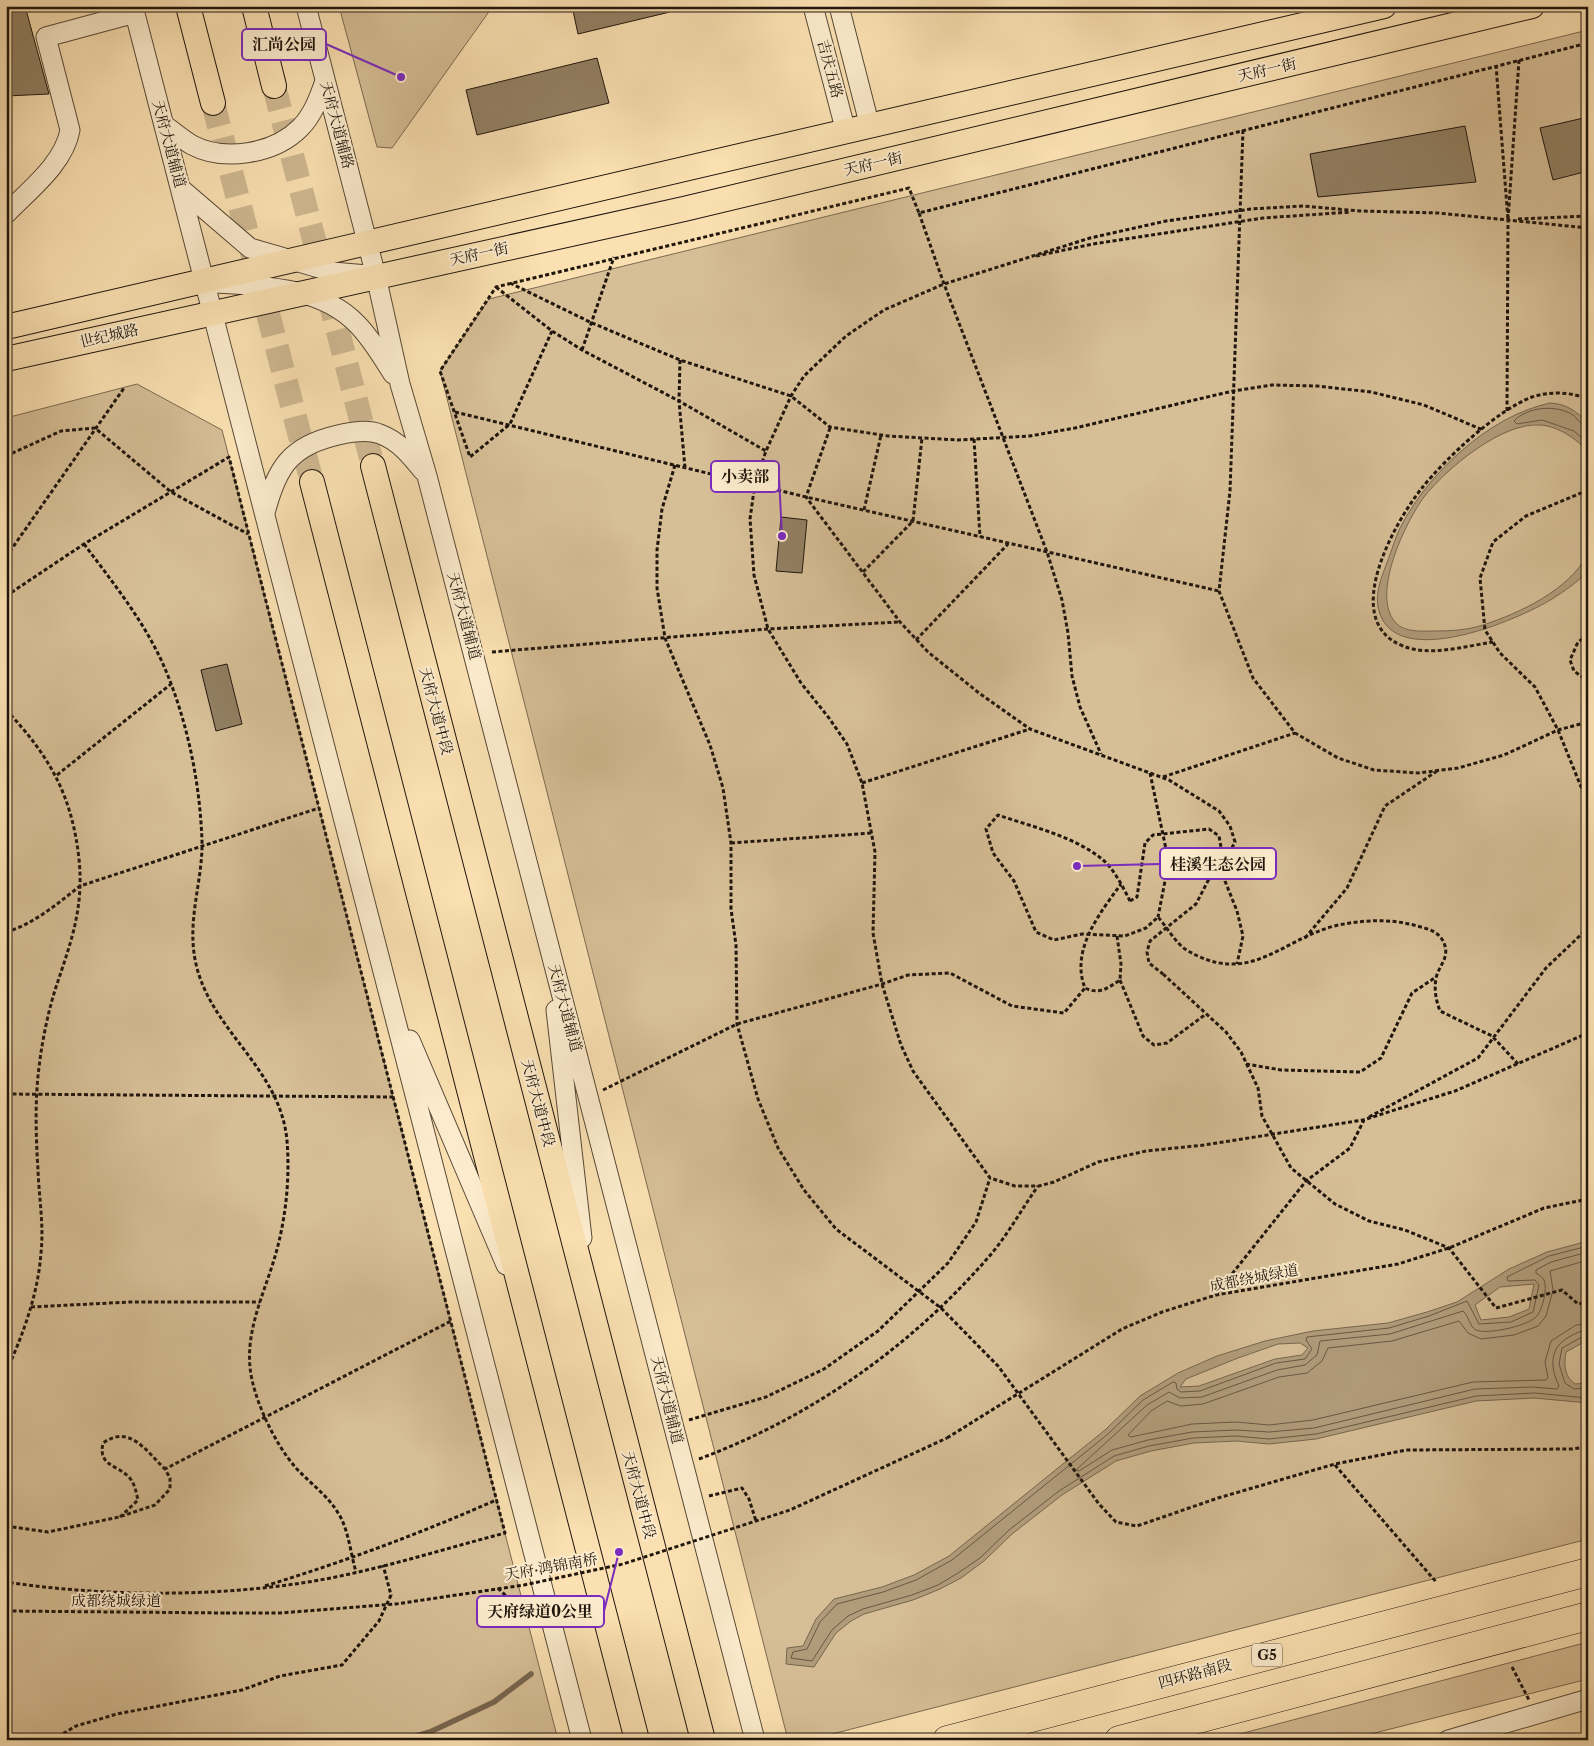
<svg xmlns="http://www.w3.org/2000/svg" width="1594" height="1746" viewBox="0 0 1594 1746" font-family="'Libre Caslon Text','Noto Serif SC',serif">
  <rect width="100%" height="100%" fill="#fbe1b2"/>
  <filter id="stains"><feTurbulence type="fractalNoise" baseFrequency=".004" numOctaves="4"/><feColorMatrix values="0 0 0 0 .2 0 0 0 0 .09 0 0 0 0 .02 0 0 0 .5 -.17"/></filter>
  <radialGradient id="worn" r=".72"><stop offset=".6" stop-color="#630" stop-opacity="0"/><stop offset="1" stop-color="#630" stop-opacity=".3"/></radialGradient>
  <path fill="#d6be96" stroke="#7b6a52" d="M339 6H493L392 148 377 147Z
    M1588 30V1539L809 1740H788L440 371 489 299Z
    M137 384 222 430 558 1740H6V418Z
    M1588 1642V1679L1347 1740H1217Z"/>
  <path fill="#b19c7a" stroke="#77664f" fill-rule="evenodd" d="M1550 403C1567 404 1576 411 1588 423V452C1577 439 1558 426 1540 425 1502 422 1446 469 1424 497 1405 523 1371 594 1395 622 1404 633 1423 631 1435 631 1451 631 1468 630 1483 625 1520 613 1569 590 1588 554V572C1577 582 1565 591 1552 599 1518 620 1396 672 1379 611 1374 594 1382 576 1388 560 1392 550 1395 538 1400 528 1428 473 1489 416 1550 403Z
    M1588 1241V1345L1584 1342 1566 1352C1564 1365 1564 1376 1575 1384L1588 1383V1403L1534 1398 1476 1401 1316 1439 1269 1444 1236 1441 1194 1443 1151 1451 1116 1461 1062 1495 1012 1534 984 1561 961 1578 940 1589 913 1600 864 1614 851 1621 836 1633 814 1667 786 1664 787 1648 803 1646 816 1619 834 1599 882 1587 914 1575 949 1556 1105 1430 1140 1396 1178 1373 1217 1356 1265 1341 1313 1331 1388 1323 1427 1312 1457 1302 1509 1269 1547 1252ZM1534 1284 1529 1309 1509 1317 1481 1320 1475 1305 1500 1287ZM1300 1343 1308 1348 1302 1355 1275 1359 1199 1386 1180 1387 1186 1379 1238 1358 1278 1344Z"/>
  <g fill="none" stroke-linecap="round" stroke-linejoin="round">
    <path stroke="#685944" stroke-width="1" d="M1588 426C1580 425 1578 419 1573 415 1556 404 1527 407 1514 421L1517 424 1542 420 1574 431 1588 444
      M1588 1246 1549 1256 1507 1277 1508 1281 1535 1280 1539 1285 1533 1312 1511 1322 1479 1324 1467 1301 1429 1316 1389 1328 1307 1337 1306 1340 1312 1349 1305 1359 1276 1363 1200 1391 1181 1392 1177 1389 1176 1383 1173 1382 1143 1400 1108 1434 952 1560 916 1580 883 1592 837 1604 820 1622 807 1649 793 1652 791 1658 812 1661 832 1630 848 1616 863 1609 912 1595 938 1585 958 1573 980 1558 1009 1530 1059 1491 1114 1456 1149 1446 1193 1438 1236 1436 1269 1439 1316 1434 1476 1396 1534 1393 1588 1398
      M1588 1252 1551 1262 1536 1270V1273C1539 1275 1542 1276 1544 1280 1548 1288 1542 1312 1536 1317 1527 1326 1487 1335 1476 1330 1469 1326 1469 1316 1463 1311L1390 1334 1320 1341 1317 1355 1305 1365 1277 1370 1202 1397 1180 1398 1169 1392 1147 1405 1076 1470 1079 1471 1112 1450 1148 1440 1192 1432 1236 1430 1269 1432 1314 1428 1475 1389 1533 1387 1557 1389 1559 1386C1550 1367 1549 1348 1569 1337 1575 1334 1580 1330 1588 1331
      M1588 1260 1550 1271 1553 1290 1546 1316 1538 1326 1514 1335 1481 1339 1468 1333 1459 1321 1392 1341 1328 1348 1322 1361 1307 1373 1279 1377 1203 1404 1181 1406 1167 1401 1151 1411 1128 1435 1131 1437 1192 1424 1236 1422 1269 1425 1313 1420 1473 1382 1546 1380 1548 1378 1545 1362 1551 1341 1576 1325 1588 1324
      M1588 1338 1582 1337 1562 1348 1559 1364 1565 1383 1574 1389 1588 1388"/>
    <path stroke="#77664f" stroke-width="5.5" d="M403 1740 430 1732 494 1702 531 1674"/>
  </g>
  <path fill="#928063" stroke="#20160e" d="M6 6H25L49 94 6 96Z
    M572 6H669L670 12 578 34Z
    M597 58 609 103 477 135 466 90Z
    M1588 117V171L1553 180 1540 128Z
    M1465 126 1476 182 1318 197 1310 154Z
    M781 517 807 520 802 573 776 571Z
    M227 664 242 724 216 731 201 670Z"/>
  <g fill="none" stroke-linecap="round" stroke-linejoin="round">
    <path stroke="#cfb891" stroke-width="24" stroke-dasharray="24 12" stroke-linecap="butt" d="M274 86 373 466
      M213 103 312 482"/>
    <defs>
      <path id="minor" d="M133 6 582 1740
        M306 6 376 276 400 384 427 476 755 1740
        M813 6 846 132
        M839 6 870 127
        M164 125C173 131 182 139 192 145 224 162 274 154 300 128 313 115 319 98 325 81
        M180 188 250 248 333 272 367 275
        M6 214C29 190 64 164 70 130L46 37 135 13
        M216 283C264 286 321 287 357 324 371 338 382 357 393 374
        M265 513C277 467 290 446 338 435 351 432 367 429 380 434 399 441 411 456 423 471
        M556 1010 582 1238
        M410 1040 506 1265
        M1448 1740 1588 1699"/>
      <path id="major" d="M188 6 213 103
        M254 6 274 86
        M6 327 1384 6
        M6 359 684 209 1532 6
        M373 466 703 1740
        M312 482 637 1740"/>
      <path id="highway" d="M947 1740 1588 1572
        M1119 1740 1588 1616"/>
    </defs>
    <use href="#minor" stroke="#574937" stroke-width="21"/>
    <use href="#major" stroke="#20160e" stroke-width="26"/>
    <use href="#highway" stroke="#20160e" stroke-width="29"/>
    <path stroke="#20160e" stroke-width="3" stroke-dasharray="4 2.5" stroke-linecap="butt" d="M1496 65 1508 220 1519 60
      M1243 130 1230 491 1219 591 1253 678 1295 733 1338 758 1374 770 1418 773 1458 768 1504 755 1558 730 1588 722
      M919 213 944 284 1047 552 1062 600 1068 633 1072 676 1080 707 1101 754
      M1518 219 1588 216
      M1588 228 1438 213 1360 211 1303 206 1251 209 1166 221 1090 238 944 284 884 310 846 336 804 376 791 396 766 451 755 483 750 519 754 575 768 629 801 683 829 718 847 744 862 783 875 852 873 933 882 984 901 1045 913 1071 990 1178 1015 1186H1039L1054 1182 1098 1162 1146 1151 1204 1145 1363 1120 1455 1091 1588 1033
      M1036 256 1093 244 1263 218 1351 212
      M510 283 592 323 680 360 791 396 830 427 888 436 958 440 1030 436 1075 428 1233 391 1272 385 1317 386 1371 392 1424 405 1483 430
      M496 287 552 331 582 350 679 401 766 451
      M552 331 510 424 470 457 440 371 496 287 909 188 919 213 1588 43
      M582 350 614 257
      M680 360 679 401 685 468
      M1507 411 1508 220
      M455 412 806 497 1219 591
      M830 428 806 497 900 622 928 652 979 693 1030 729 1169 780 1219 811 1230 826 1235 842 1223 865 1225 881 1237 911 1243 936 1237 964
      M974 439 980 537
      M6 456 61 431 95 428 171 492 248 534
      M675 465 662 509 657 550V588L665 638 710 745 723 788 731 843V909L736 945 737 1024 758 1099 778 1148 804 1190 836 1229 941 1308 998 1366 1099 1504 1116 1522 1137 1526 1218 1498 1335 1464 1406 1450 1572 1449 1588 1447
      M1588 490 1526 516 1493 542 1480 578 1485 630 1500 653 1535 687 1558 730 1588 804
      M864 510 881 435
      M84 544C114 584 147 625 166 671 188 724 200 784 202 841 203 881 186 921 196 964 211 1031 281 1069 287 1141 290 1178 286 1217 276 1253 266 1289 246 1328 250 1367 253 1399 275 1444 296 1468 312 1485 330 1497 341 1518 349 1534 351 1555 356 1572
      M6 557 124 388
      M863 572 913 521 922 438
      M6 596 84 544 229 457 505 1533C436 1551 366 1574 295 1584 202 1597 99 1596 6 1582
      M1588 635 1578 642 1570 660 1574 671 1588 681
      M916 640 1008 544
      M1493 642C1466 646 1430 657 1403 646 1339 621 1394 523 1422 488 1445 459 1497 410 1532 397 1550 391 1571 392 1588 399
      M492 652 768 629 899 622
      M6 710C49 755 72 795 79 859 84 908 71 942 56 987 47 1015 41 1047 38 1076 35 1107 36 1139 38 1170 39 1198 44 1225 41 1253 38 1294 23 1335 6 1372
      M1150 773 1166 849 1165 881 1158 917
      M57 775 171 684
      M1163 777 1295 733
      M862 783 1030 729
      M731 843 872 833
      M1130 901C1123 887 1114 869 1102 859 1073 836 1033 827 998 815L986 829 993 853 1014 881 1036 932 1054 940 1082 934 1125 936 1146 928 1158 917C1166 926 1175 942 1185 949 1248 988 1279 941 1334 926 1361 920 1390 918 1417 926 1428 929 1439 931 1444 943 1450 958 1439 965 1436 978 1434 991 1436 1000 1440 1011L1492 1036 1518 1064
      M6 932C34 924 57 904 80 886L319 808
      M1117 936 1121 964 1120 980C1108 988 1099 995 1085 988 1070 950 1100 913 1121 884
      M1305 938 1347 888 1385 806 1437 771
      M1163 974 1226 1032 1241 1052 1258 1088 1262 1116 1291 1168 1335 1204 1369 1221 1405 1230 1449 1248 1496 1308 1562 1290 1578 1304 1588 1302
      M1120 980 1143 1036 1154 1045 1167 1043 1206 1014
      M1246 1064 1281 1070 1360 1072 1381 1058 1412 993 1436 977
      M603 1090 737 1024 882 984 908 975 950 973 1012 1006 1064 1013 1085 988
      M6 1094 393 1097
      M1369 1117 1478 1058 1546 968 1588 928
      M1216 1294 1306 1181 1350 1148 1364 1120
      M31 1307 130 1302H260
      M689 1420 766 1397 824 1369 878 1331 948 1263 976 1222 990 1178
      M947 1438 1122 1329 1162 1312 1216 1295 1398 1264 1449 1248 1544 1208 1588 1199
      M699 1459C809 1418 908 1349 986 1260 1006 1238 1021 1210 1038 1186
      M1335 1465 1437 1583
      M709 1496 742 1488 749 1499 756 1521
      M120 1517 138 1500C136 1492 135 1484 129 1477 116 1464 98 1466 103 1443 130 1424 146 1451 165 1469
      M6 1526 48 1532 119 1517 155 1505 170 1489V1478L165 1469 451 1321
      M265 1586C346 1561 419 1534 496 1500
      M498 1588 506 1596 528 1601
      M6 1611 226 1613
      M1512 1667 1529 1700
      M52 1740 76 1726 117 1714 242 1690 280 1676 342 1665 379 1621 391 1595 383 1565"/>
    <use href="#minor" stroke="#fceccd" stroke-width="19"/>
    <use href="#major" stroke="#fbe1b2" stroke-width="24"/>
    <use href="#highway" stroke="#fbe1b2" stroke-width="28"/>
    <path stroke="#20160e" stroke-width="3" stroke-dasharray="4 2.5" stroke-linecap="butt" d="M1130 901 1137 897 1145 843 1153 835 1209 829 1219 836 1221 847 1211 875 1196 904 1150 941 1147 952 1149 963 1163 974
      M226 1613H280L396 1604 524 1585 623 1564 790 1510 947 1438"/>
  </g>
  <g text-anchor="middle" stroke-width="4" stroke-linejoin="round" paint-order="stroke">
    <rect fill="#fceccd" stroke="#625647" stroke-width="1" x="1252" y="1643.5" width="30" height="23" rx="4"/>
    <g font-size="14" font-weight="bold" fill="#20160e">
      <text x="1267" y="1660">G5</text>
    </g>
    <g font-size="15" fill="#20160e" stroke="#fceccd">
      <text transform="translate(830 69) rotate(75)" y="5">吉庆五路</text>
      <text transform="translate(1267 70) rotate(-13)" y="5">天府一街</text>
      <text transform="translate(337 125) rotate(75)" y="5">天府大道辅路</text>
      <text transform="translate(169 144) rotate(75)" y="5">天府大道辅道</text>
      <text transform="translate(873 164) rotate(-13)" y="5">天府一街</text>
      <text transform="translate(479 254) rotate(-12)" y="5">天府一街</text>
      <text transform="translate(109 336) rotate(-13)" y="5">世纪城路</text>
      <text transform="translate(464 616) rotate(75)" y="5">天府大道辅道</text>
      <text transform="translate(436 711) rotate(75)" y="5">天府大道中段</text>
      <text transform="translate(565 1008) rotate(75)" y="5">天府大道辅道</text>
      <text transform="translate(538 1103) rotate(75)" y="5">天府大道中段</text>
      <text transform="translate(1254 1278) rotate(-11)" y="5">成都绕城绿道</text>
      <text transform="translate(667 1400) rotate(76)" y="5">天府大道辅道</text>
      <text transform="translate(639 1495) rotate(75)" y="5">天府大道中段</text>
      <text transform="translate(551 1567) rotate(-10)" y="5">天府·鸿锦南桥</text>
      <text x="116" y="1606">成都绕城绿道</text>
      <text transform="translate(1195 1674) rotate(-15)" y="5">四环路南段</text>
    </g>
  </g>
  <path fill="none" stroke="#7b2cbf" stroke-width="2" d="M401 77L326 44M782 536L779 477M1077 866L1160 864M619 1552L604 1611"/>
  <g fill="#7b2cbf" stroke="#fceccd" stroke-width="2">
    <circle cx="401" cy="77" r="5"/>
    <circle cx="782" cy="536" r="5"/>
    <circle cx="1077" cy="866" r="5"/>
    <circle cx="619" cy="1552" r="5"/>
  </g>
  <g fill="#fceccd" stroke="#7b2cbf" stroke-width="2">
    <rect x="242" y="29" width="84" height="31" rx="5"/>
    <rect x="711" y="461" width="68" height="31" rx="5"/>
    <rect x="1160" y="848" width="116" height="31" rx="5"/>
    <rect x="477" y="1596" width="127" height="31" rx="5"/>
  </g>
  <g font-size="16" text-anchor="middle" font-weight="bold" fill="#20160e">
    <text x="284" y="50">汇尚公园</text>
    <text x="745" y="482">小卖部</text>
    <text x="1218" y="870">桂溪生态公园</text>
    <text x="540" y="1617">天府绿道0公里</text>
  </g>
  <rect width="1594" height="1746" fill="none" stroke="#fbe1b2" stroke-width="25"/>
  <rect x="8" y="8" width="1579" height="1731" fill="none" stroke="#20160e" stroke-width="2.5"/>
  <rect x="12" y="12" width="1569" height="1721" fill="none" stroke="#20160e"/>
  <rect width="100%" height="100%" filter="url(#stains)"/>
  <rect width="100%" height="100%" fill="url(#worn)"/>
</svg>
